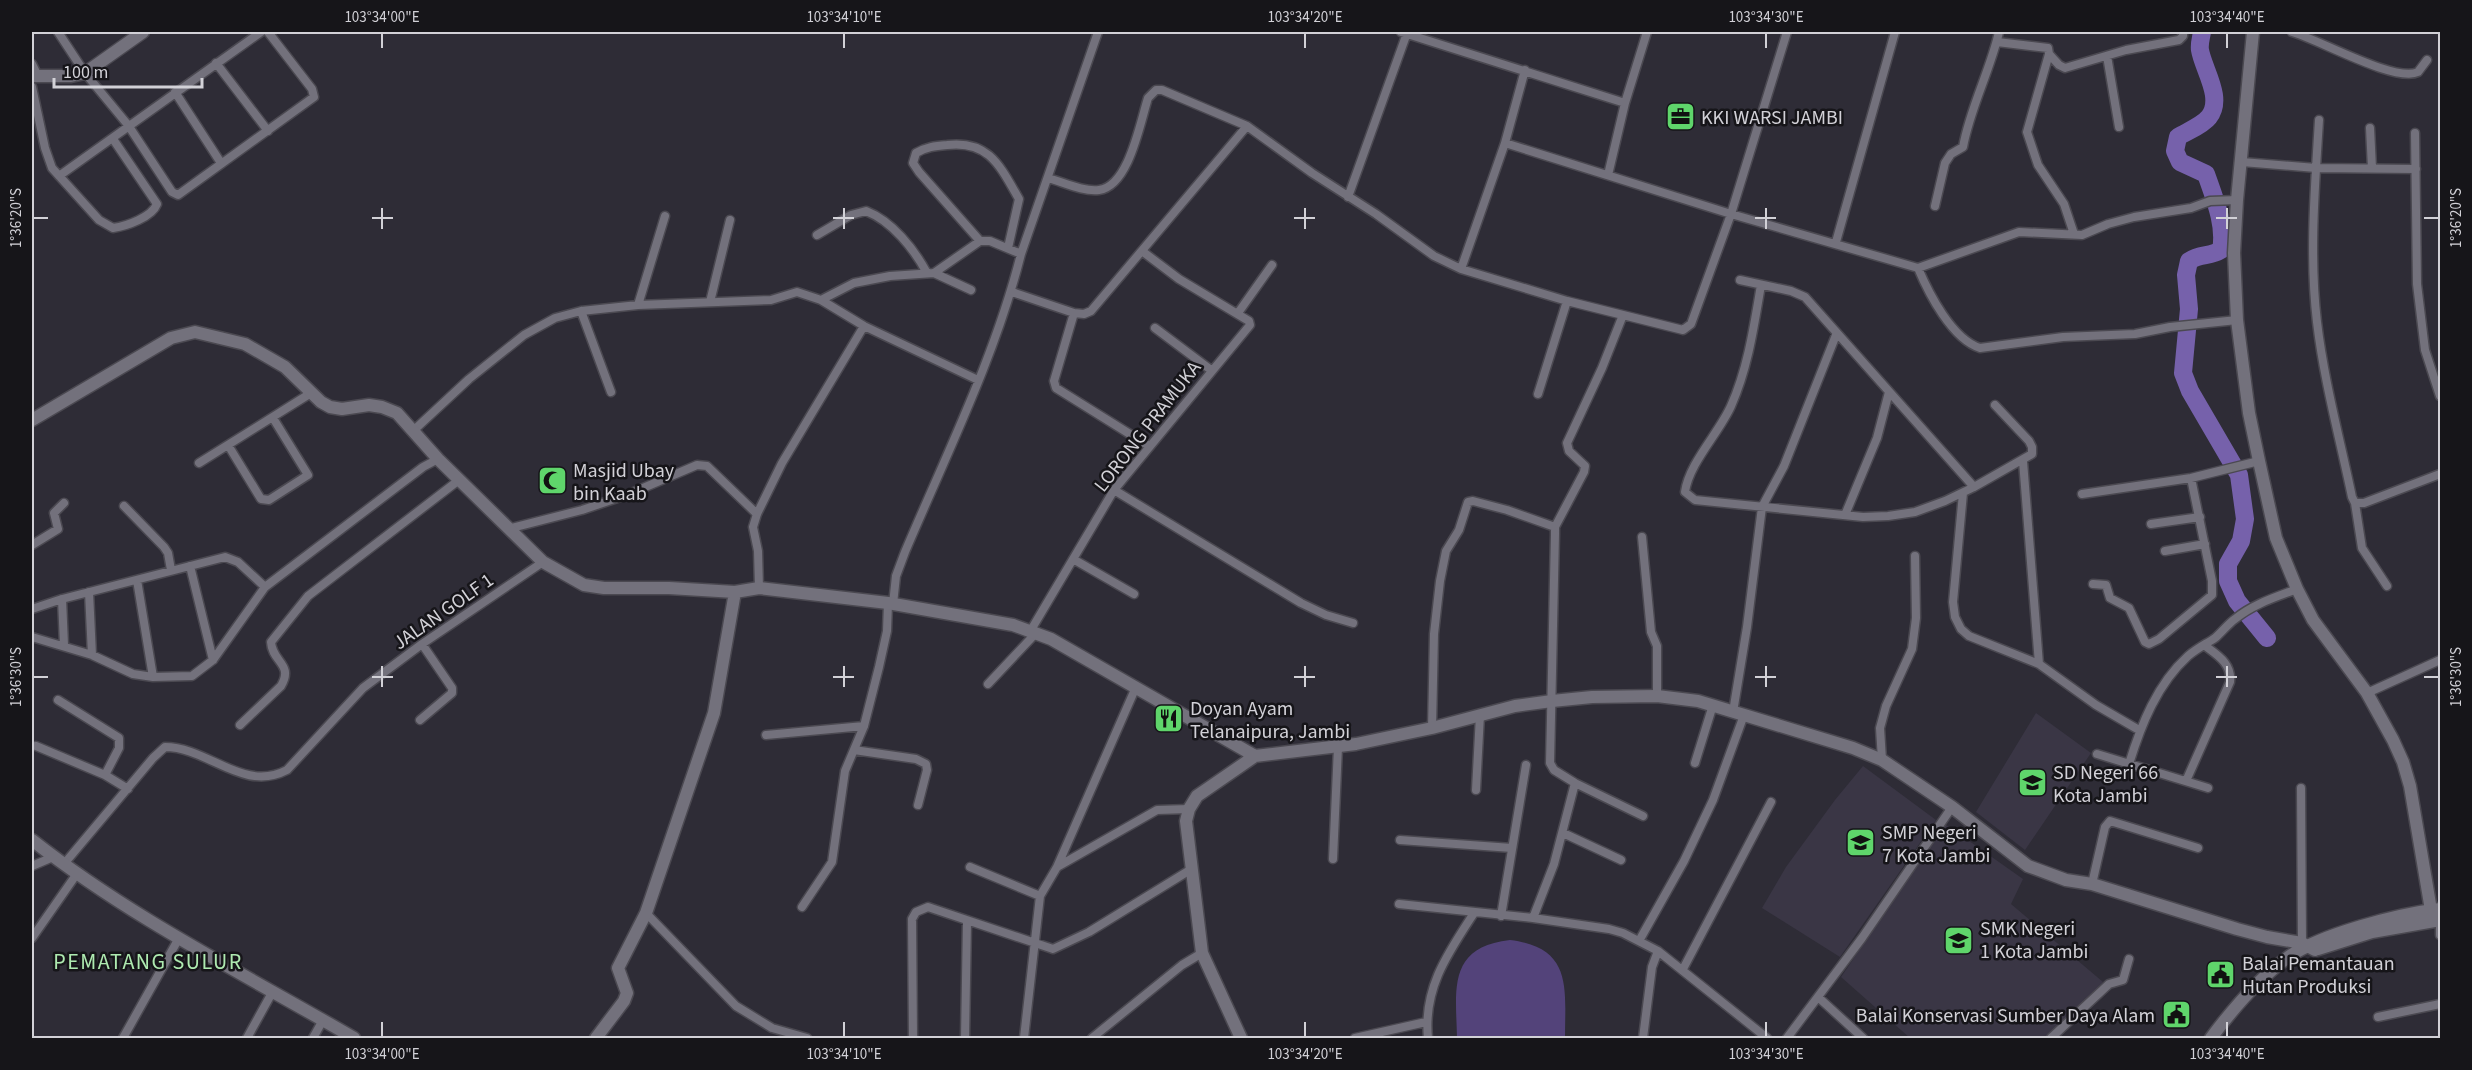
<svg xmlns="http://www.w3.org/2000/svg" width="2472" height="1070" viewBox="0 0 2472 1070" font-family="'Source Sans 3',sans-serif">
  <rect width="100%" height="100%" fill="#2e2c36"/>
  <path fill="#3a3645" d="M2036 713 2091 753 2025 850 1976 812Z
    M1863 766 1936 820 1840 957 1762 908 1786 867 1835 800Z
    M1945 824 2023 879 2011 904 2103 982 2054 1038H1910L1841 977Z"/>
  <path fill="#53437a" d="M1510 940C1573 948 1565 988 1565 1038H1457C1456 990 1447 947 1510 940Z"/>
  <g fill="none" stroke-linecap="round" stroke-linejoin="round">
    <path stroke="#7661ab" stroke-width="18" d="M2202 32C2201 38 2199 44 2200 50 2203 69 2224 98 2209 117 2203 125 2188 131 2178 137L2175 151 2180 162 2206 174C2214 197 2226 225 2221 250 2210 257 2200 253 2189 261L2186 275 2189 309 2183 373 2190 391 2239 475 2245 519 2241 541 2228 564V581L2237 601 2267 638"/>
    <defs>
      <path id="street" d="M58 32 85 73 128 125 172 192 178 195 314 97 312 89 268 32
        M1401 32 1625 103 1647 32
        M2292 32C2318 39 2395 83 2418 72L2427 60
        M1997 42 2048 48 2049 54 2027 132 2038 165 2064 204 2074 234
        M2049 54 2059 65 2065 68 2126 50 2179 40 2183 36V32
        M2107 56 2119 127
        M216 63 268 131
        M32 64 38 76
        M32 87 45 148 52 168 99 220 113 228C127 226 152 217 157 204L113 139
        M175 92 221 163
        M2319 120C2315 186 2309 255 2317 322 2324 381 2340 439 2352 497L2355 503H2364L2440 474
        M2370 128 2372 168
        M2415 133 2417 284 2425 350 2440 396
        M1505 143 1731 214 1918 268 2019 232 2082 235 2108 224 2134 217 2191 208 2210 201 2237 200
        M2242 162 2316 168 2416 169
        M1608 175 1625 103
        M59 176 261 32
        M1048 178C1063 182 1083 192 1099 190 1129 186 1140 123 1148 98L1156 90H1162L1247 126 1312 173 1376 214 1434 256 1461 269 1567 301 1683 330 1691 324 1731 214 1787 32
        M1348 197 1407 33
        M1935 206 1945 163 1951 154 1963 147C1970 108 1990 71 1999 32
        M817 235 851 215 866 211C892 221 914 249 927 273
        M980 241 919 172 913 163 916 153C926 147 935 146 947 145 989 140 1000 166 1019 199L1008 248
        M1836 242 1895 32
        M1918 268C1929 294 1952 339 1980 348L2063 337 2135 334 2170 327 2237 320
        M1461 269 1505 143 1525 70
        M934 273 971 290
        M1740 280 1791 291 1805 297 1974 487
        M1761 285C1754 326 1748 368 1731 406 1719 433 1689 463 1685 492L1695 500 1863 517 1888 516 1915 512 1945 501 1974 487 2032 454V447L2029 441 1995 405
        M1012 292 1074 313 1084 314 1091 311 1247 126
        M821 300 864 326 978 380
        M710 302 730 220
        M638 305 665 216
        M581 311 611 392
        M1074 313 1054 381 1056 388 1149 446
        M1238 313 1272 265
        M1155 328 1211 370
        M1538 394 1567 301
        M413 431 469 379 524 335 555 318 581 311 638 305 771 300 797 292 821 300 854 283 890 276 934 273 980 241H990L1021 254
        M228 445 261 499 269 500 308 475 273 418
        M2023 461 2039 664
        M199 463 311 393
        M1114 490 1301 603 1326 615 1353 623
        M1963 493 1953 602 1955 617 1961 629 1969 636 2039 664 2096 705 2139 730
        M2082 494 2191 478 2259 461
        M2355 503 2362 548 2387 586
        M124 506 164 547 168 553 171 570
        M1845 515 1877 438 1889 392
        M2151 524 2200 517
        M508 529 582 510 629 494 697 465 707 466 757 514
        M1642 537 1651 632 1657 646V696
        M32 545 58 529 54 513 64 503
        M2165 551 2205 544
        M1073 559 1134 594
        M190 566 213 660
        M137 580 153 677
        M2093 584 2106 585 2110 598 2129 608 2145 642 2149 644 2159 639 2212 595V581L2191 478
        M759 588 758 551 753 527 757 514 782 463 864 326
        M89 592 92 655
        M62 599 64 645
        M893 604 896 576 905 552C946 455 995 357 1021 254L1098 32
        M32 609 62 599 225 557 238 562 265 587
        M1031 630 1114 490 1250 325 1249 321 1179 279 1142 251
        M32 637 92 655 133 674 153 677 192 676 213 660 265 587 423 467 438 459
        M988 684 1037 632
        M2367 693 2440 660
        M58 700 119 738V748L105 775
        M1733 712 1747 627 1762 507 1784 466 1836 335
        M420 720 452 693V688L422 644
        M240 725 281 686C294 664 272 662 271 642L308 596 459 480
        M1432 728 1434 634 1440 581 1446 551 1459 530 1468 502 1473 501 1507 510 1555 527
        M766 735 864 726
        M36 746 105 775 128 789
        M854 750 916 759 926 764 927 770 918 805
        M2097 754 2208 788
        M1882 760 1880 728 1886 706 1912 649 1916 618 1915 556
        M1695 763 1713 705
        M2129 764C2141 725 2157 684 2188 656 2196 649 2206 644 2215 638 2222 632 2228 624 2235 619 2253 604 2276 597 2297 589
        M2186 781 2230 682C2232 663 2217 655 2204 645
        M1575 783 1643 816
        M2301 788 2302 943
        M1476 790 1480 715
        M1563 833 1621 860
        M1400 840 1512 848
        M1333 859 1338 747
        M64 864 153 758 165 747C208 747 243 793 287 770L363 688 422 644 543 562
        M32 866 53 857
        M970 867 1040 896
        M1057 867 1136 687
        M2092 884 2105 827 2110 821 2198 848
        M1399 904 1533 918 1609 929 1623 933 1658 951
        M802 907 832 862 845 771 864 726 879 667 887 631 888 603
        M646 913 736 1006 772 1028 807 1038
        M1501 916 1526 765
        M1533 918 1554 864 1575 783 1554 770 1550 763 1555 534V527L1584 472 1585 466 1569 451 1567 443 1602 368 1623 315
        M2440 920V935
        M32 938 76 875
        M1639 941 1684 861 1713 800 1744 715
        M1683 969 1771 802
        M1818 997 1863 1038
        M2378 1017 2440 1004
        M123 1038 179 938
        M247 1038 273 991
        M313 1038 323 1020
        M913 1038 912 919 916 912 928 907 1053 949 1089 932 1190 870
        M965 1038 967 921
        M1024 1038 1040 896 1057 867 1157 810 1189 809
        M1092 1038 1182 965 1202 953
        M1355 1038 1426 1022
        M1428 1038C1423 988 1448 953 1474 913
        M1643 1038 1652 967 1658 951 1767 1038
        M1787 1038 1862 938 1952 807
        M2051 1038 2109 984 2123 980 2129 959"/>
      <path id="secondary" d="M2253 32 2237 200 2234 253 2237 320 2249 413 2259 461 2276 538 2297 589 2313 620 2367 693 2393 740 2403 762 2410 786 2431 910
        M32 76H71L85 73 143 32
        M32 420 171 338 195 332 245 344 285 367 321 402 330 407 342 409 369 405 382 407 397 413 438 459 543 562 584 585 604 588H669L735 592 759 588 888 603 1013 625 1051 639 1255 756 1356 744 1432 728 1515 706 1552 701 1592 697 1657 696 1698 701 1853 748 1882 760 1952 807 2028 866 2066 880 2092 884 2237 929 2267 937 2302 943 2315 950
        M32 840C131 918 246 975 354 1038
        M2318 949 2372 932 2440 920
        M596 1038 624 1001 627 993 618 968 646 913 714 713 735 592
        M1241 1038 1202 953 1186 821 1189 809 1197 796 1255 756
        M2211 1038C2232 1010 2258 979 2287 958 2320 934 2399 914 2440 909"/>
    </defs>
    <use href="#street" stroke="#4b4951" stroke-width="11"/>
    <use href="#secondary" stroke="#4b4951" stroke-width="15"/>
    <use href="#street" stroke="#73717c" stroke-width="8"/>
    <use href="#secondary" stroke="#73717c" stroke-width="12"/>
  </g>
  <path fill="none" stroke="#d2d1d7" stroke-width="2" d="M382 33V48M844 33V48M1305 33V48M1766 33V48M2227 33V48M382 208V229M844 208V229M1305 208V229M1766 208V229M2227 208V229M33 218H48M372 218H393M833 218H854M1294 218H1315M1755 218H1776M2216 218H2237M2424 218H2439M382 666V687M844 666V687M1305 666V687M1766 666V687M2227 666V687M33 677H48M372 677H393M833 677H854M1294 677H1315M1755 677H1776M2216 677H2237M2424 677H2439M382 1022V1037M844 1022V1037M1305 1022V1037M1766 1022V1037M2227 1022V1037"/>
  <defs>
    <symbol id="office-square" viewBox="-11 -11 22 22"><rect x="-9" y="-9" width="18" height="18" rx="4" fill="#5fd56b" stroke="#161519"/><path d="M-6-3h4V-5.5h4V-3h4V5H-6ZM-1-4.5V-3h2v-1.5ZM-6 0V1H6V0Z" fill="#111"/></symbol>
    <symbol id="mosque-square" viewBox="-11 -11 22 22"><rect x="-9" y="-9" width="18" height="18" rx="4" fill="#5fd56b" stroke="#161519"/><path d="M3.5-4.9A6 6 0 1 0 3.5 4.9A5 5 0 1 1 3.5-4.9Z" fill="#111"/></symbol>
    <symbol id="restaurant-square" viewBox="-11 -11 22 22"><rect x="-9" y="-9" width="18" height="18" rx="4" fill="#5fd56b" stroke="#161519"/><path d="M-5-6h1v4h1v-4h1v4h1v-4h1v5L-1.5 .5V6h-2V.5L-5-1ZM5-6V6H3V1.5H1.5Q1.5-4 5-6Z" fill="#111"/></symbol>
    <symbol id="school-square" viewBox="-11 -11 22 22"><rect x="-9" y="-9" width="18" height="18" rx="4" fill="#5fd56b" stroke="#161519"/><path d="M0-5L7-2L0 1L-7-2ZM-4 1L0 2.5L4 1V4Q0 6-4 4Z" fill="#111"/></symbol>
    <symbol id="civic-square" viewBox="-11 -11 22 22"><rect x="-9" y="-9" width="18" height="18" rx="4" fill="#5fd56b" stroke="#161519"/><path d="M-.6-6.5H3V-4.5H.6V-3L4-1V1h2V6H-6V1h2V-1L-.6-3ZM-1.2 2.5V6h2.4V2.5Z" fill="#111"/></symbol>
  </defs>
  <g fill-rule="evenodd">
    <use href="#office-square" x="1664" y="100" width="33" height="33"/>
    <use href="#mosque-square" x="536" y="464" width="33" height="33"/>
    <use href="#restaurant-square" x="1152" y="702" width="33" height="33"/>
    <use href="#school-square" x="2016" y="766" width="33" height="33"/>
    <use href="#school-square" x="1844" y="826" width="33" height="33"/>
    <use href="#school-square" x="1942" y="924" width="33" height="33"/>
    <use href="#civic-square" x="2204" y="958" width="33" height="33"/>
    <use href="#civic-square" x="2160" y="998" width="33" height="33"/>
  </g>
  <g text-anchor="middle" stroke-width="5" stroke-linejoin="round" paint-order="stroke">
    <g font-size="20" fill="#d2d1d7" stroke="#161519" text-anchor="start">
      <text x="1701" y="124">KKI WARSI JAMBI</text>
      <text x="573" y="477">Masjid Ubay<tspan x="573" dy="23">bin Kaab</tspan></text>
      <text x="1190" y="715">Doyan Ayam<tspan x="1190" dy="23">Telanaipura, Jambi</tspan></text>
      <text x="2053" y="779">SD Negeri 66<tspan x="2053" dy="23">Kota Jambi</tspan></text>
      <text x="1882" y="839">SMP Negeri<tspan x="1882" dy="23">7 Kota Jambi</tspan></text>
      <text x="1980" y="935">SMK Negeri<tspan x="1980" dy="23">1 Kota Jambi</tspan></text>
      <text x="2242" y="970">Balai Pemantauan<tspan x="2242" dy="23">Hutan Produksi</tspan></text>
      <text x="2155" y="1022" text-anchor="end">Balai Konservasi Sumber Daya Alam</text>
    </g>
    <g font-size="20" fill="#d2d1d7" stroke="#161519">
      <text transform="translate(1147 426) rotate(-52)" y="7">LORONG PRAMUKA</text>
      <text transform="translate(443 611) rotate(-35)" y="7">JALAN GOLF 1</text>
    </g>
    <g font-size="22" letter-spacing="1.5" fill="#aeeab0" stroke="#161519">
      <text x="148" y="969">PEMATANG SULUR</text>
    </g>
  </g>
  <rect width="2472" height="1070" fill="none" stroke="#161519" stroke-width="66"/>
  <path d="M54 78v9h148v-9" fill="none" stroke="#d2d1d7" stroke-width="3"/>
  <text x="63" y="78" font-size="18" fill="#d2d1d7" stroke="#161519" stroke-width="4.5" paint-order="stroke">100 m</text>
  <rect x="33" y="33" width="2406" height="1004" fill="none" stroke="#d2d1d7" stroke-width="2"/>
  <g font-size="15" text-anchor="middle" fill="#d2d1d7">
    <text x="382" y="22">103°34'00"E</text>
    <text x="844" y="22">103°34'10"E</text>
    <text x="1305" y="22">103°34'20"E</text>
    <text x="1766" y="22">103°34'30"E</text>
    <text x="2227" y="22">103°34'40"E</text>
    <text transform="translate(16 218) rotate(-90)" y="5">1°36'20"S</text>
    <text transform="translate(2456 218) rotate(-90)" y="5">1°36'20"S</text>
    <text transform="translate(16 677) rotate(-90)" y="5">1°36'30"S</text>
    <text transform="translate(2456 677) rotate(-90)" y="5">1°36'30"S</text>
    <text x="382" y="1059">103°34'00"E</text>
    <text x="844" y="1059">103°34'10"E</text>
    <text x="1305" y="1059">103°34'20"E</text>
    <text x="1766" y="1059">103°34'30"E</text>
    <text x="2227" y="1059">103°34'40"E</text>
  </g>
</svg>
